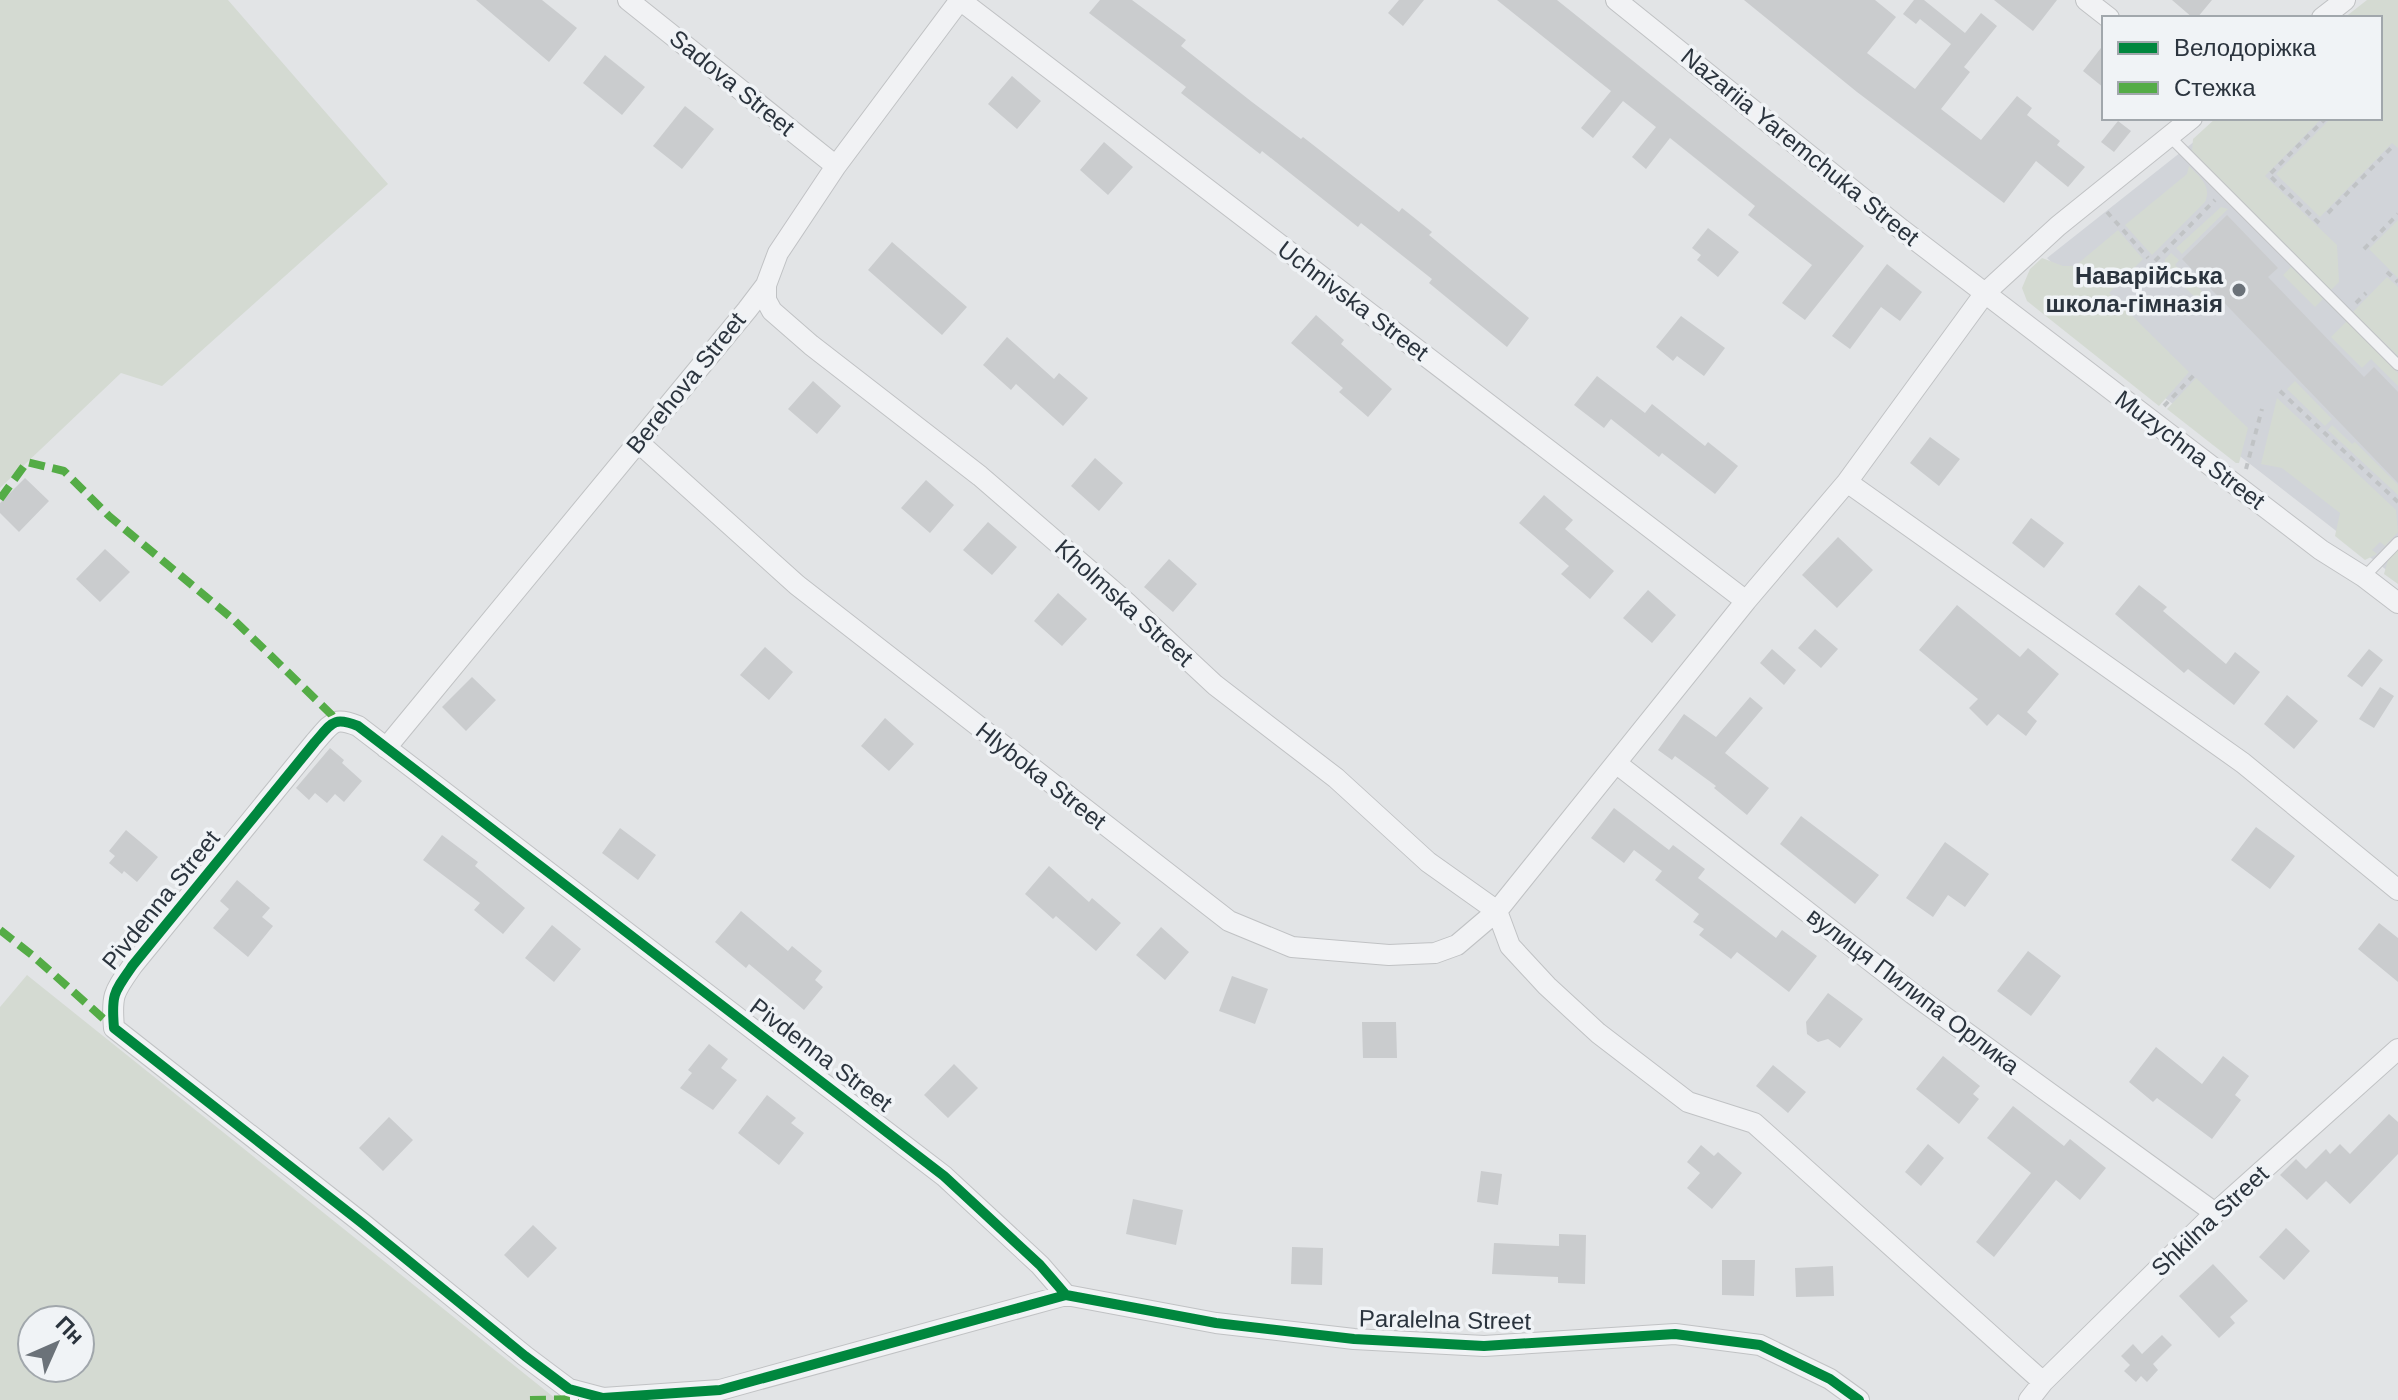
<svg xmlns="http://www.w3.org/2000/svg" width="2398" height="1400" viewBox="0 0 2398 1400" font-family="Arial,sans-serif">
  <rect width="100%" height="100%" fill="#e2e4e6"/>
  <path fill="#d1d4d9" d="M2374 0 2398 18V579L2070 324 2092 302 2047 258 2224 118H2380V18Z"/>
  <path fill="#d4dad2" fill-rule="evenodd" d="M0 0H228L388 184 162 386 121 373 0 488Z
    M2367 0H2398V148L2392 143 2320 217 2276 174 2331 118H2380V18H2344Z
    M2216 118H2322L2265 176 2337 245 2339 282 2330 291 2192 152 2193 139Z
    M2189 166C2200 177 2212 186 2205 202L2152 255 2125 225 2187 174Z
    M2221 207 2228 209 2182 254 2176 248Z
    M2398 220V278L2369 249Z
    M2118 230 2143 259 2109 293 2189 372 2159 406 2027 301 2022 288 2030 269 2042 258 2063 266H2075Z
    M2171 253 2179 260 2175 265 2210 299 2214 296 2221 303 2216 307 2206 308 2165 268V259Z
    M2291 267 2323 299 2315 307 2283 275Z
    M2387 277 2398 287V356L2353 312Z
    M2347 321 2398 373V386L2371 359 2362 368 2331 337Z
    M2196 378 2248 428 2239 463H2236L2167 409Z
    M2295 381 2332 419 2325 426 2287 389Z
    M2277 398 2396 510 2398 532 2385 546 2380 542 2372 550 2377 554 2365 560 2335 536 2340 513 2282 468 2261 464Z
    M2332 425 2352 444 2355 442 2398 485V495L2328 430Z
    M2398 550V584L2384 574 2388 560Z
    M27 975 556 1399 603 1398 720 1390 723 1400H0V1007ZM32 1320H80V1368H32Z"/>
  <path fill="#caccce" d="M476 0H542L577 28 549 62Z
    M1100 0H1132L1186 40 1181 46 1252 102 1301 139 1303 137 1399 212 1402 208 1432 232 1429 235 1529 318 1507 347 1429 283 1432 279 1361 223 1358 227 1262 151 1260 154 1181 93 1186 87 1089 13Z
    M1399 0H1424L1403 26 1388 13Z
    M1497 0H1557L1864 246 1805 320 1782 303 1812 265 1748 215 1755 206 1670 138 1646 169 1632 157 1656 127 1623 101 1593 138 1581 128 1611 91Z
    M1744 0H1875L1896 17 1867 53 1915 89 1951 44 1920 19 1916 24 1903 14 1914 0H1924L1965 33 1981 13 1997 26 1964 67 1970 72 1941 109 1981 140 2017 96 2032 108 2027 115 2060 141 2057 145 2085 167 2068 187 2036 161 2004 203 1857 92Z
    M1994 0H2057L2033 31Z
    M2172 0H2212L2197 18H2193Z
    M2104 44V88L2083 71Z
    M605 55 645 87 622 115 583 83Z
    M1012 76 1041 101 1017 129 988 104Z
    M685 106 714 129 682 169 653 146Z
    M2118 121 2131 131 2114 152 2101 142Z
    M1104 142 1133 167 1108 195 1080 170Z
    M2227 215 2278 268 2268 277 2364 377 2374 367 2398 392V483L2182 259Z
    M1708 228 1739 252 1718 277 1697 260 1701 255 1692 248Z
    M892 242 967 307 942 335 868 270Z
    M1887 264 1922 292 1900 321 1881 307 1850 349 1832 336Z
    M1316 315 1344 340 1341 344 1392 389 1368 417 1339 392 1343 388 1291 343Z
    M1681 316 1725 348 1704 376 1677 356 1673 361 1656 347Z
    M1007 337 1054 379 1059 373 1088 398 1063 426 1016 384 1011 390 983 365Z
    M1597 376 1645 413 1652 404 1705 446 1708 442 1738 466 1715 494 1662 453 1659 457 1611 419 1604 428 1574 405Z
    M813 381 841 406 817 434 788 409Z
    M1930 437 1960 459 1939 486 1910 463Z
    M1095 458 1123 483 1099 511 1071 486Z
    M25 478 49 501 19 532 0 513V503Z
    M926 480 954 505 930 533 901 508Z
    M1544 495 1573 520 1565 529 1614 571 1590 599 1561 574 1569 566 1519 523Z
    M2031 518 2064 543 2044 568 2012 543Z
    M988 522 1017 547 992 575 963 550Z
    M1838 537 1873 570 1837 608 1802 575Z
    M105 549 130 572 100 602 76 579Z
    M1169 559 1197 584 1173 612 1144 587Z
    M2139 585 2167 607 2163 611 2226 664 2235 652 2260 672 2234 705 2188 669 2184 673 2115 614Z
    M1648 590 1676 615 1652 643 1623 618Z
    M1058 593 1087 619 1062 646 1034 621Z
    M1957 605 2020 657 2028 648 2059 674 2027 712 2037 721 2026 736 1998 714 1987 726 1969 708 1978 699 1919 650Z
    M1815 629 1838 649 1821 668 1798 648Z
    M765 647 793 672 769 700 740 675Z
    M1772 649 1796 670 1784 685 1760 663Z
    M2369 649 2383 660 2362 687 2347 676Z
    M472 677 496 700 466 731 442 707Z
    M2380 687 2394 696 2374 728 2359 719Z
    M2287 695 2318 721 2294 749 2264 724Z
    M1750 697 1763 708 1725 753 1769 788 1747 815 1714 788 1716 786 1675 756 1672 760 1658 750 1684 714 1716 737Z
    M885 718 914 744 889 771 861 746Z
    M330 748 344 760 342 763 362 781 344 802 335 794 327 803 315 793 309 800 296 788Z
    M1614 808 1669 850 1673 845 1705 869 1698 878 1776 938 1782 930 1817 956 1789 992 1737 952 1731 959 1699 935 1704 929 1693 922 1699 914 1655 880 1662 871 1634 850 1624 863 1591 838Z
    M1801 816 1879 875 1855 904 1780 844Z
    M2256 827 2295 856 2270 889 2231 860Z
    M620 828 656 855 638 880 602 853Z
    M126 830 158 857 137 882 124 871 122 874 109 863 115 856 109 851Z
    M442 835 478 862 475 866 525 908 503 934 474 910 480 903 423 860Z
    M1945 842 1989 874 1965 907 1948 895 1933 917 1906 898Z
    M1049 866 1089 902 1092 898 1121 923 1096 951 1056 916 1053 919 1025 894Z
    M237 880 270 908 262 917 273 926 248 957 213 928 229 909 220 901Z
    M741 911 788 951 792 946 822 971 815 980 823 987 804 1010 749 964 746 968 715 942Z
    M2379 923 2398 938V982L2358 949Z
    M552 925 581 949 554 982 525 958Z
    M1161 927 1189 952 1165 980 1136 955Z
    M2028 951 2061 976 2031 1016 1997 991Z
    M1232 976 1268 989 1255 1024 1219 1011Z
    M1828 993 1863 1019 1840 1048 1828 1039 1818 1042 1807 1034 1806 1022Z
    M1362 1022H1396L1397 1058H1363Z
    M709 1044 728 1059 721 1068 737 1080 713 1110 680 1088 692 1073 688 1070Z
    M2156 1047 2202 1084 2223 1056 2249 1076 2235 1095 2241 1100 2212 1139 2157 1098 2153 1102 2129 1082Z
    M1943 1056 1980 1086 1973 1094 1979 1099 1959 1124 1916 1089Z
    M954 1064 978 1088 948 1118 924 1095Z
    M1773 1065 1806 1092 1788 1113 1756 1086Z
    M767 1095 796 1118 791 1123 804 1133 779 1165 738 1133Z
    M2013 1106 2064 1146 2070 1139 2106 1168 2080 1200 2056 1180 1994 1257 1976 1242 2031 1173 1987 1138Z
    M2389 1114 2398 1122V1154L2350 1204 2326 1181 2307 1200 2280 1175 2296 1159 2306 1169 2326 1149 2330 1154 2340 1144 2350 1154Z
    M389 1117 413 1140 383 1171 359 1148Z
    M1928 1144 1944 1158 1921 1186 1905 1172Z
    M1701 1145 1714 1156 1718 1152 1742 1173 1712 1209 1687 1188 1700 1173 1687 1162Z
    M1481 1171 1502 1174 1498 1205 1477 1202Z
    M1133 1199 1183 1210 1176 1245 1126 1234Z
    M533 1225 557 1248 528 1278 504 1255Z
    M2286 1228 2310 1251 2284 1280 2259 1257Z
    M1559 1234 1586 1235 1585 1284 1558 1283V1277L1492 1274 1494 1243 1559 1246Z
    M1292 1247 1323 1248 1322 1285 1291 1284Z
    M1722 1260H1755L1754 1296 1722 1295Z
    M2213 1264 2248 1301 2230 1317 2235 1323 2219 1338 2179 1296Z
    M1833 1266 1834 1296 1796 1297 1795 1268Z
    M2162 1335 2172 1345 2153 1364 2158 1370 2147 1382 2141 1376 2136 1382 2124 1371 2130 1365 2121 1356 2133 1344 2142 1354Z"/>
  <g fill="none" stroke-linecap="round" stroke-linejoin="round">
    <defs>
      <path id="service" d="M2169 136 2398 365
        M2364 577 2398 542"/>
      <path id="minor" d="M628 0 836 166
        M960 0 1746 601
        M1616 0 1901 229 2321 550 2364 577 2398 603
        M2086 0 2109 18
        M2322 18 2345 0
        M766 285V300L772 311 811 345 980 476 1126 602 1215 685 1336 778 1428 862 1497 911
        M638 442 797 585 1229 921 1292 947 1389 955 1435 953 1457 945 1497 911 1746 601 1847 482 1985 293 2058 226 2192 118
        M1847 482 2243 763 2398 890
        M386 748 747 310 766 285 778 253 836 166 960 0
        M1616 763 1913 994 2215 1213
        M1497 911 1510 946 1547 986 1598 1033 1688 1102 1754 1123 2043 1382
        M1066 1295 1040 1265 944 1176 358 726C333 716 332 723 315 742L133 965C114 992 111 994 114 1028L362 1223 525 1356 569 1389 603 1398 720 1390 1066 1295 1216 1323 1354 1339 1484 1346 1675 1334 1760 1345 1830 1379 1859 1400
        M2029 1400 2043 1382 2215 1213 2398 1049"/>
    </defs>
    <use href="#service" stroke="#c0c2c4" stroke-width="12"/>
    <use href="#minor" stroke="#c0c2c4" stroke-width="22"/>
    <path stroke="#c0c3c5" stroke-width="4" stroke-dasharray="6 6" stroke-linecap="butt" d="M2107 212 2148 258
      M2328 213 2394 145
      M2319 223 2269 175 2326 118
      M2364 249 2398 214
      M2155 261 2215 200
      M2387 272 2398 282
      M2356 303 2366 293
      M2280 391 2398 502
      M2164 406 2195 374
      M2246 469 2262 409"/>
    <use href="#service" stroke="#f1f2f4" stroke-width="10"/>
    <use href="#minor" stroke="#f1f2f4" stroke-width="20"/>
    <path stroke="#54ac46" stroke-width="8" stroke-dasharray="16 8" stroke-linecap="butt" d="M0 499 27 462 64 471 109 516 234 620 337 720
      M0 930 32 955 114 1028
      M530 1400 579 1399"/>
    <defs>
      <path id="cycleway" d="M1066 1295 1040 1265 944 1176 358 726C333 716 332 723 315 742L133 965C114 992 111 994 114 1028L362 1223 525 1356 569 1389 603 1398 720 1390 1066 1295 1216 1323 1354 1339 1484 1346 1675 1334 1760 1345 1830 1379 1859 1400"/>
    </defs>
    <use href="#cycleway" stroke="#f0f3f6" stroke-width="15"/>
    <use href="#cycleway" stroke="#00873e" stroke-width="10"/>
  </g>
  <circle fill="#6b7279" stroke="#f0f3f6" stroke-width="3" cx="2239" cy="290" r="8"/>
  <g text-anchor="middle" stroke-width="7" stroke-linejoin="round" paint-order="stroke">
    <g font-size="24" fill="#2b343e" stroke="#f0f3f6">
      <text transform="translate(732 83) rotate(39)" y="8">Sadova Street</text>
      <text transform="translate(1800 147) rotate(39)" y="8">Nazariia Yaremchuka Street</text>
      <text transform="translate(1353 301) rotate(37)" y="8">Uchnivska Street</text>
      <text transform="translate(686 383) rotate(-51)" y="8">Berehova Street</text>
      <text transform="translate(2190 450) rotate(37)" y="8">Muzychna Street</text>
      <text transform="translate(1124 603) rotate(42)" y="8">Kholmska Street</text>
      <text transform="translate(1041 776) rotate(38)" y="8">Hlyboka Street</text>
      <text transform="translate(161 900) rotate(-51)" y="8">Pivdenna Street</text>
      <text transform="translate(1913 991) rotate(37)" y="8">вулиця Пилипа Орлика</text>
      <text transform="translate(821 1055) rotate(37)" y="8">Pivdenna Street</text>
      <text transform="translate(2210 1221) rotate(-43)" y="8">Shkilna Street</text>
      <text transform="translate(1445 1320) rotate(1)" y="8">Paralelna Street</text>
    </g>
    <g font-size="24" font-weight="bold" fill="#2b343e" stroke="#f0f3f6" text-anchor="end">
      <text x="2223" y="284">Наварійська<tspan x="2223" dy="28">школа-гімназія</tspan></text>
    </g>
  </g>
  <rect x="2102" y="16" width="280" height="104" fill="#f0f3f6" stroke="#a1a7ac" stroke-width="2"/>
  <rect x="2118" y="42" width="40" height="12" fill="#00873e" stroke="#a1a7ac" stroke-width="2"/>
  <text x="2174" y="56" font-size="24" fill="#2b343e">Велодоріжка</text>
  <rect x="2118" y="82" width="40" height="12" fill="#54ac46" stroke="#a1a7ac" stroke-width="2"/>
  <text x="2174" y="96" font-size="24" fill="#2b343e">Стежка</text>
  <g transform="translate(56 1344) rotate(45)"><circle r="38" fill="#f0f3f6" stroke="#a1a7ac" stroke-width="2"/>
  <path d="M0-6L14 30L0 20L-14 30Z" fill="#6b7279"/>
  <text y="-12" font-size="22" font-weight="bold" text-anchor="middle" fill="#2b343e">Пн</text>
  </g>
</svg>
